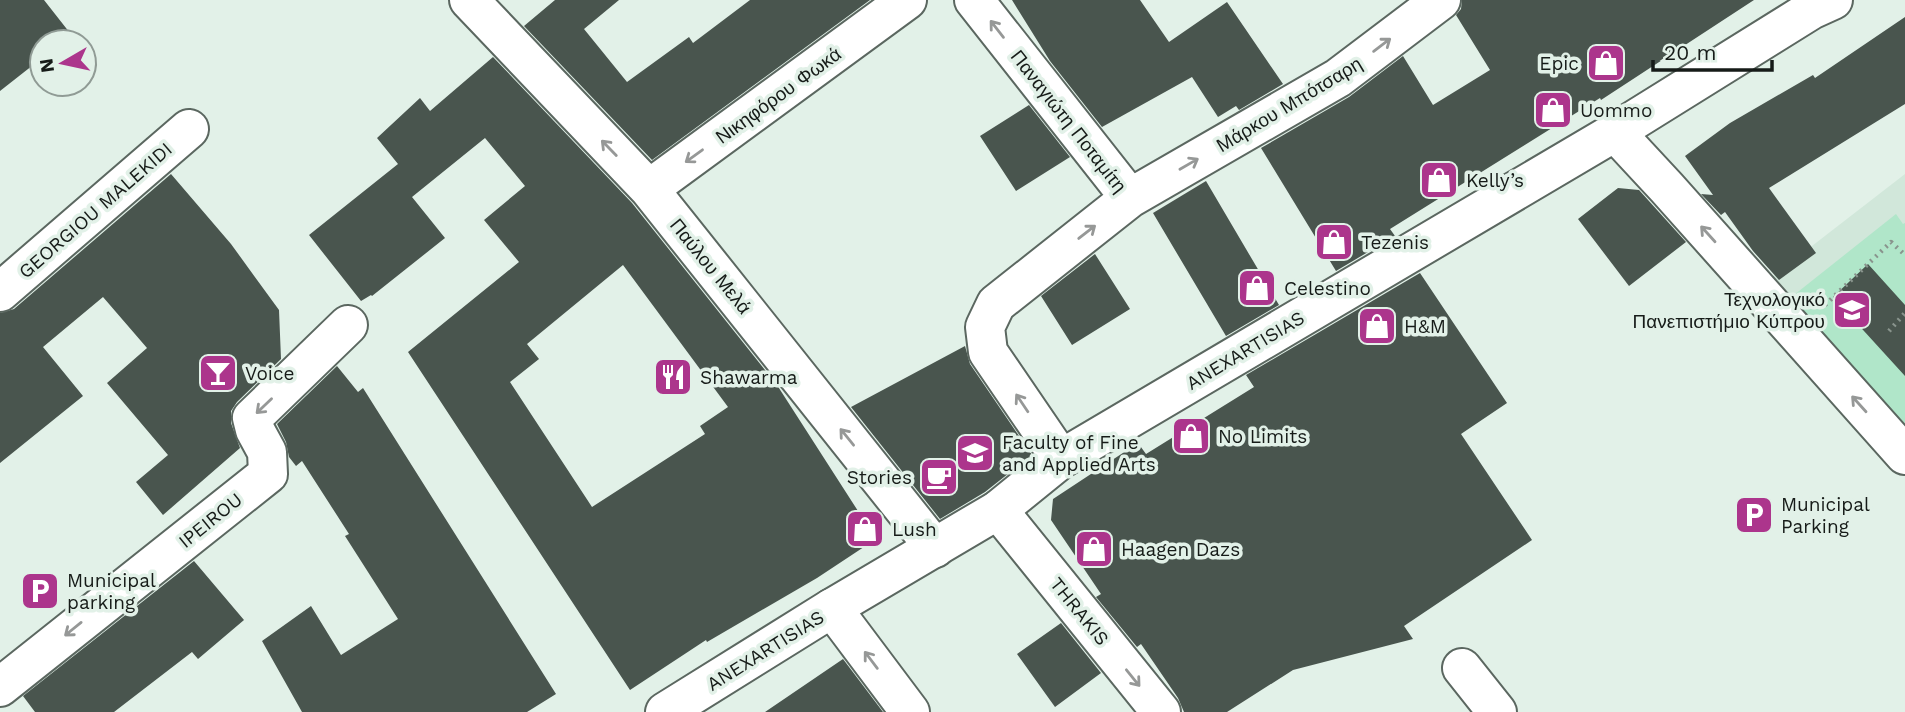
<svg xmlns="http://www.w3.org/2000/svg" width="1905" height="712" viewBox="0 0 1905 712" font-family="'Work Sans',sans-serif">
  <rect width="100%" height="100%" fill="#e2f1e8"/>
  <path fill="#d1e7da" d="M1905 174V430L1768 280Z"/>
  <path fill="#b0e6c9" d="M1896 214 1903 224 1905 223V430L1789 299Z"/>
  <path fill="#49554e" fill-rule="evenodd" d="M0 0H44L77 42H42V58L0 91Z
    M555 0H619L584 29 627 82 689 37 693 43 750 0H870L652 160 524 26Z
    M1012 0H1140L1169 42 1227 2 1283 84 1239 110 1236 106 1218 117 1192 77 1102 127 1050 61Z
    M1462 0H1754L1601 100 1600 98 1390 229 1395 236 1336 271 1261 148 1349 97 1403 56 1433 105 1490 70 1456 15 1461 9Z
    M1905 17V104L1769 188 1816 253 1779 280 1753 251 1725 212 1721 215 1701 194 1713 195 1685 156 1730 123 1813 75 1815 78Z
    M493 57 632 203 777 385 876 539 817 578 707 642 706 640 630 690 408 352 519 262 484 220 525 186 485 138 412 197 445 238 372 296 371 295 361 301 309 235 398 164 377 138 420 98 430 111ZM623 265 728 407 700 426 705 434 592 507 510 382 539 359 527 344Z
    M1029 105 1070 157 1016 191 980 136Z
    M171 174 231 244 279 310 281 359 237 402 231 411V423L240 448 163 515 136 482 168 455 107 383 147 348 103 297 43 347 83 396 0 463V313L14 309Z
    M1206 181 1279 305 1226 336 1153 213Z
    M1618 188 1639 190 1686 242 1629 286 1578 219Z
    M1095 254 1130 309 1072 345 1041 296Z
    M1868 264 1905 305V376L1833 297Z
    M1420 273 1507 403 1461 434 1532 540 1404 626 1413 639 1293 670 1227 712H1184L1178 698 1141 644 1137 647 1096 597 1101 594 1051 520 1053 499 1138 443 1146 454 1254 387 1246 375Z
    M965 346 970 364 1032 455 985 492 940 519 851 407Z
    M337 366 358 392 363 388 556 694 527 712H302L262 641 311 606 341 655 398 619 345 536 349 534 302 461 296 466 289 457 286 442 277 424Z
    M194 561 244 620 198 659 192 652 114 712H35L23 696Z
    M1061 623 1101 673 1055 707 1017 654Z
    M843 659 883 712H765Z"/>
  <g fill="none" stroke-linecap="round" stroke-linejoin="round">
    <defs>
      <path id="street" d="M469 0 649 189 935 548
        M974 0 1130 198
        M1615 132 1667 188 1905 455
        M649 189 907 0
        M0 292 189 129
        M1061 459 988 352 985 327 996 304 1130 198 1338 78 1441 0
        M998 510 1161 712
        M832 608 910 712
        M1462 668 1497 712
        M0 687 268 474 267 452 255 430 252 418 348 325"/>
      <path id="secondary" d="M665 712 832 608 998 510 1061 459 1615 132 1811 10 1833 0"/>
    </defs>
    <use href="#street" stroke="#5b6760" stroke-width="42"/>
    <use href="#secondary" stroke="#5b6760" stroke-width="42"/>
    <path stroke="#89948d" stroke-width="4.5" stroke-dasharray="2 5" stroke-linecap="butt" d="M1825 305 1891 242 1905 255
      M1889 331 1905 313"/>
    <use href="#street" stroke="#fff" stroke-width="38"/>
    <use href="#secondary" stroke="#fff" stroke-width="38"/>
  </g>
  <defs><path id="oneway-shaft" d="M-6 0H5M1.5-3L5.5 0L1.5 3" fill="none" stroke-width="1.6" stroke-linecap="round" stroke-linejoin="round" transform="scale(1.75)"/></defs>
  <g stroke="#969897">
    <use href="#oneway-shaft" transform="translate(997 29) rotate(-128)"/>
    <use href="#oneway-shaft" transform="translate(1382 45) rotate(-37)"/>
    <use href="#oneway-shaft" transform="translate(609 148) rotate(-134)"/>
    <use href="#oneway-shaft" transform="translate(694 156) rotate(144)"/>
    <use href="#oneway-shaft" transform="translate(1189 164) rotate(-30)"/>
    <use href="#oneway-shaft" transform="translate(1087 232) rotate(-38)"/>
    <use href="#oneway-shaft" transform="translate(1708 234) rotate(-132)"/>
    <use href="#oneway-shaft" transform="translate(1022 403) rotate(-124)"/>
    <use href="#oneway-shaft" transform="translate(1859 404) rotate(-132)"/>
    <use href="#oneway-shaft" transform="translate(264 406) rotate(136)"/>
    <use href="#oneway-shaft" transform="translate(847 437) rotate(-129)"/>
    <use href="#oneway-shaft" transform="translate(73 629) rotate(141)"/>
    <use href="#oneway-shaft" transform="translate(871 660) rotate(-127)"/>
    <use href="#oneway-shaft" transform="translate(1133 678) rotate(51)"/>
  </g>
  <defs>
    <symbol id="shop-square" viewBox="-11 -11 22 22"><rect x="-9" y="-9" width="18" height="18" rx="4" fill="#ac358c" stroke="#e2f1e8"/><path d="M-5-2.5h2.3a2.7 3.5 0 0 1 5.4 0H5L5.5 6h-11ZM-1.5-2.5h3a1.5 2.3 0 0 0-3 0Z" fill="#fff"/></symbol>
    <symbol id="university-square" viewBox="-11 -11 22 22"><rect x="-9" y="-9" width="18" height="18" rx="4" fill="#ac358c" stroke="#e2f1e8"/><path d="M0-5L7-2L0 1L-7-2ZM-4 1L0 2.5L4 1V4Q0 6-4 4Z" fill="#fff"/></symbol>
    <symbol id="bar-square" viewBox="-11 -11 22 22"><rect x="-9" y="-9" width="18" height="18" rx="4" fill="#ac358c" stroke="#e2f1e8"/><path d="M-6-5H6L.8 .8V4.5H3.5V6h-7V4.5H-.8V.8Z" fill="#fff"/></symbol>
    <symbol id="restaurant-square" viewBox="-11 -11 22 22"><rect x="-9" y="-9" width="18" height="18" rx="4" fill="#ac358c" stroke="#e2f1e8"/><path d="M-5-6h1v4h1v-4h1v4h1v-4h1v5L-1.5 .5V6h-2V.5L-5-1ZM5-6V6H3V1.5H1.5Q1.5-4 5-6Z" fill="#fff"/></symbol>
    <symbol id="cafe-square" viewBox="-11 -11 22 22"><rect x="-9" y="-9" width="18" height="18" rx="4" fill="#ac358c" stroke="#e2f1e8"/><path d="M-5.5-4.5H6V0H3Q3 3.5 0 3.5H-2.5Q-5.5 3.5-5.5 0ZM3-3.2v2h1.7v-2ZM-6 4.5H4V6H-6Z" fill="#fff"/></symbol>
    <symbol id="parking-square" viewBox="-11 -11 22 22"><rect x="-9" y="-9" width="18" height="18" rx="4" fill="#ac358c" stroke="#e2f1e8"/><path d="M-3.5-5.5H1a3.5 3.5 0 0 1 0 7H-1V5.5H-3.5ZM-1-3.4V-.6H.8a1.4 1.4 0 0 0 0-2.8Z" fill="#fff"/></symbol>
  </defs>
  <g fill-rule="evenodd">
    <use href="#shop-square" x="1584" y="41" width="44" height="44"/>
    <use href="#shop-square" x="1531" y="88" width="44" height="44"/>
    <use href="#shop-square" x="1417" y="158" width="44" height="44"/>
    <use href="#shop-square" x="1312" y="220" width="44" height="44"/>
    <use href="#shop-square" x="1235" y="266" width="44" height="44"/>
    <use href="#university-square" x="1830" y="288" width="44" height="44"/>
    <use href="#shop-square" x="1355" y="304" width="44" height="44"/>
    <use href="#bar-square" x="196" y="351" width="44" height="44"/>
    <use href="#restaurant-square" x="651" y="355" width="44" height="44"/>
    <use href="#shop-square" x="1169" y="414" width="44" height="44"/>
    <use href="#university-square" x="953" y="431" width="44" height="44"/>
    <use href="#cafe-square" x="917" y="455" width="44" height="44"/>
    <use href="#parking-square" x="1732" y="493" width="44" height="44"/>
    <use href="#shop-square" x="843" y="507" width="44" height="44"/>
    <use href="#shop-square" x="1072" y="527" width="44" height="44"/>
    <use href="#parking-square" x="18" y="569" width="44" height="44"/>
  </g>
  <g text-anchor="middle" stroke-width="7" stroke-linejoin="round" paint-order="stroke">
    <g font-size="19" fill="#161b18" stroke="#e2f1e8" text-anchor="start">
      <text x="1579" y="70" text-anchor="end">Epic</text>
      <text x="1580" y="117">Uommo</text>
      <text x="1466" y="187">Kelly’s</text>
      <text x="1361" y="249">Tezenis</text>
      <text x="1284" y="295">Celestino</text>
      <text x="1825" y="306" text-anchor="end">Τεχνολογικό<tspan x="1825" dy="22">Πανεπιστήμιο Κύπρου</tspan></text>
      <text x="1404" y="333">H&amp;M</text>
      <text x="245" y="380">Voice</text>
      <text x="700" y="384">Shawarma</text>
      <text x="1218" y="443">No Limits</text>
      <text x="1002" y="449">Faculty of Fine<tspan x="1002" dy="22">and Applied Arts</tspan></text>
      <text x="912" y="484" text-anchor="end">Stories</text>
      <text x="1781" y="511">Municipal<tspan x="1781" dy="22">Parking</tspan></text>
      <text x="892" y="536">Lush</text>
      <text x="1121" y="556">Haagen Dazs</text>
      <text x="67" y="587">Municipal<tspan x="67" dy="22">parking</tspan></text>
    </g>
    <g font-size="19" fill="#161b18" stroke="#e2f1e8">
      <text transform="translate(778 95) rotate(-36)" y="7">Νικηφόρου Φωκά</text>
      <text transform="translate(1289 104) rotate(-31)" y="7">Μάρκου Μπότσαρη</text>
      <text transform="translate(1069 121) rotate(52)" y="7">Παναγιώτη Ποταμίτη</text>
      <text transform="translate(95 210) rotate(-41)" y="7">GEORGIOU MALEKIDI</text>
      <text transform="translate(711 266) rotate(51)" y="7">Παύλου Μελά</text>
      <text transform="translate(1245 350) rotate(-31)" y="7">ANEXARTISIAS</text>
      <text transform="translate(210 520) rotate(-39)" y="7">IPEIROU</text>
      <text transform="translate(1080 611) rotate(51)" y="7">THRAKIS</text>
      <text transform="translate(765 650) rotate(-32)" y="7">ANEXARTISIAS</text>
    </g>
  </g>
  <g transform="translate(63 63) rotate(261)"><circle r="33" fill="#e2f1e8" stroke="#909b95" stroke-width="2"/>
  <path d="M0-5L12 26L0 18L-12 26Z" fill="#ac358c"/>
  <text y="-10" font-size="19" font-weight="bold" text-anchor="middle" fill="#161b18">N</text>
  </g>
  <path d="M1653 60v10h119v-10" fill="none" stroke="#161b18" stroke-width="3.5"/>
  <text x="1664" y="60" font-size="21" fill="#161b18" stroke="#e2f1e8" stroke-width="5" paint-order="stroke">20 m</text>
</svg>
